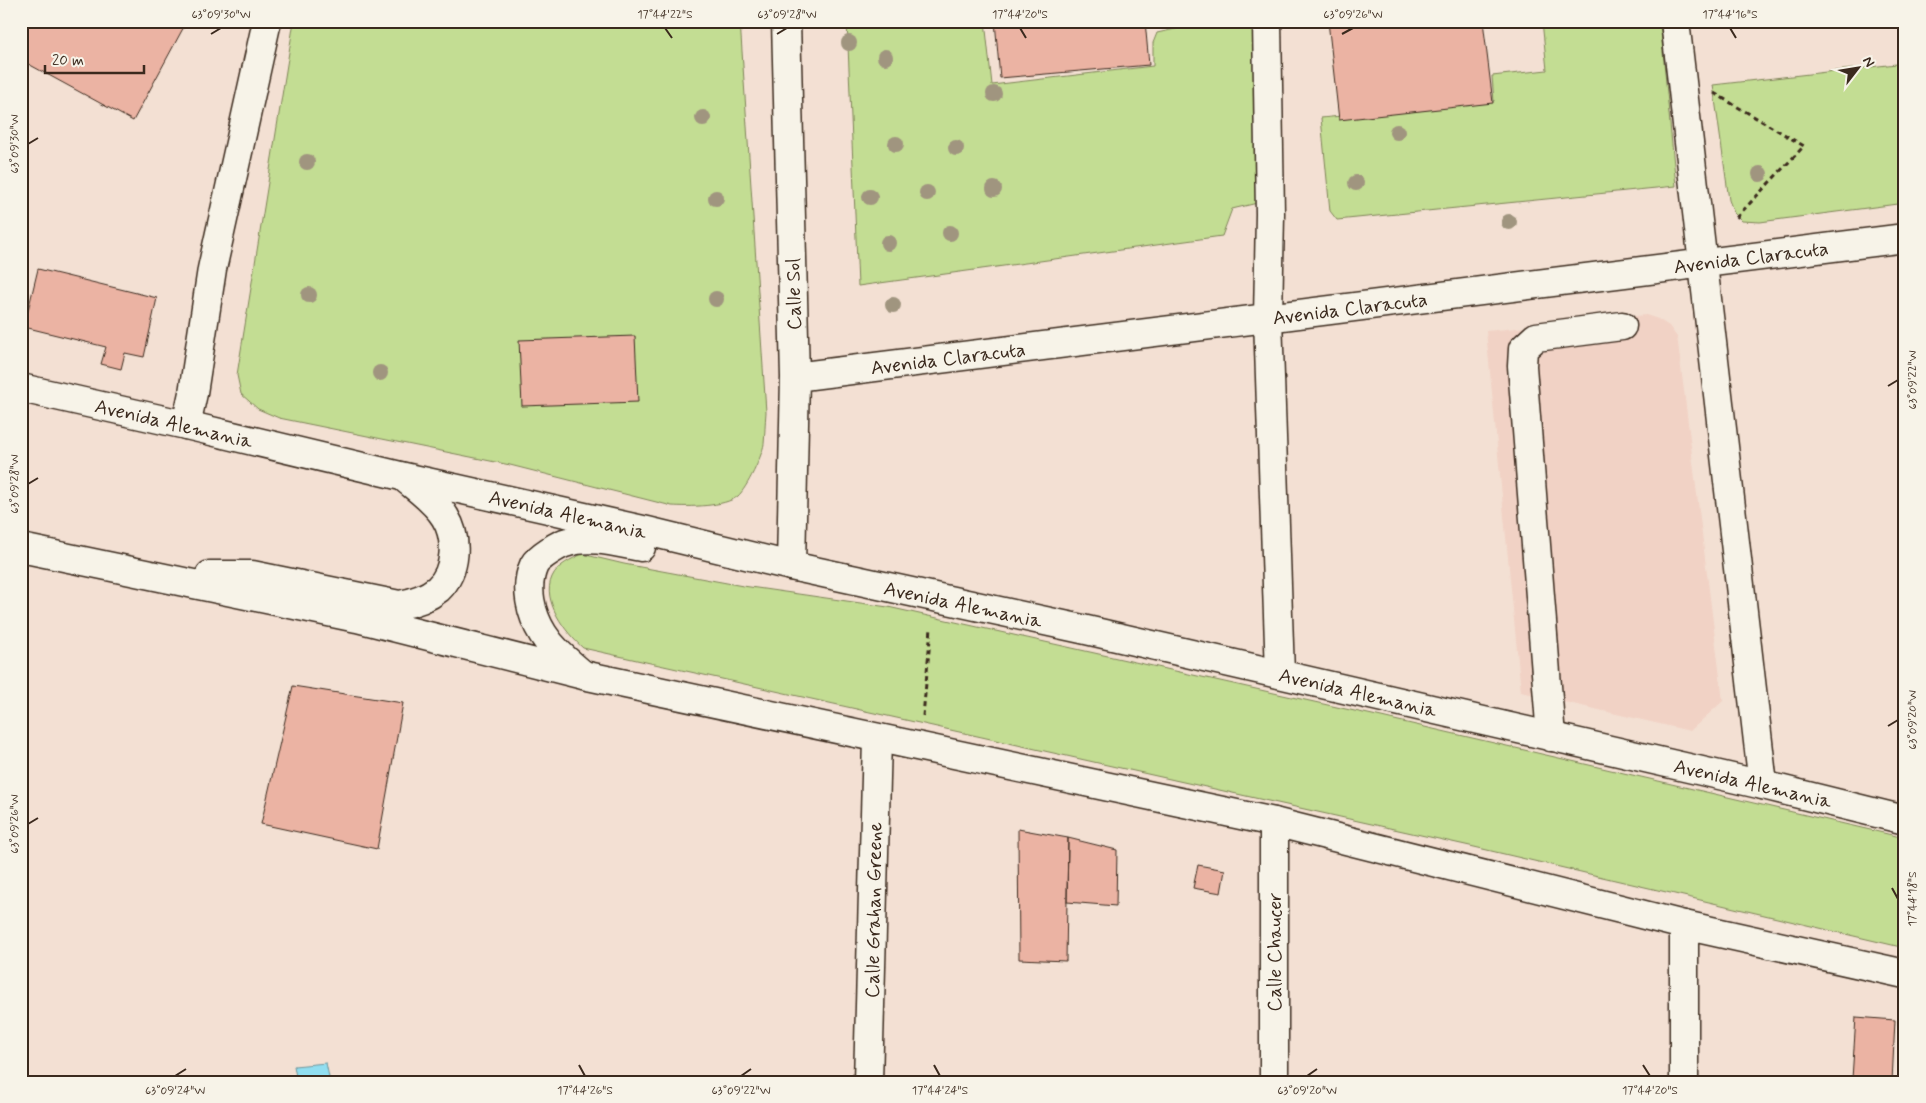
<svg xmlns="http://www.w3.org/2000/svg" width="1926" height="1103" viewBox="0 0 1926 1103" font-family="Mynerve,sans-serif">
  <rect width="100%" height="100%" fill="#f3e0d3"/>
  <filter id="ink" filterUnits="userSpaceOnUse"><feTurbulence type="fractalNoise" baseFrequency=".02" numOctaves="2"/><feDisplacementMap in="SourceGraphic" scale="10" xChannelSelector="R" yChannelSelector="G"/><feConvolveMatrix kernelMatrix="1 2 1 2 8 2 1 2 1" color-interpolation-filters="sRGB"/></filter>
  <g filter="url(#ink)">
    <path fill="#f1d2c5" d="M1646 315 1658 319 1669 326 1677 337 1678 343 1723 701 1690 731 1521 692 1486 331Z"/>
    <path fill="#c3dd93" stroke="#7f8458" d="M294 21H740L766 412C765 423 765 434 764 444 762 456 747 488 738 496 725 507 688 507 672 506L510 465 279 418 258 409 241 394 237 375Z
      M847 21H985L992 85 1153 66V43L1157 33 1212 21H1262L1266 201 1232 209 1222 236 858 286Z
      M1542 21H1660L1676 186 1337 220 1330 211 1321 118 1494 101 1492 76 1547 70Z
      M1905 63V203L1760 222 1742 221 1734 213 1729 200 1713 85Z
      M582 554 624 564 743 586 888 607 1377 716 1905 838V948L1470 846 583 648C566 633 541 601 552 577 557 565 572 559 582 554Z"/>
    <path fill="#91def0" stroke="#6f969c" d="M326 1063 330 1082H297L294 1066Z"/>
    <path fill="#ebb3a3" stroke="#3b2a1e" d="M21 21H187L133 121 21 60Z
      M995 21H1145L1149 65 1000 78Z
      M1328 21H1483L1493 103 1339 120Z
      M38 269 157 298 144 357 125 353 121 369 101 364 106 347 24 327Z
      M635 336 638 402 522 406 519 340Z
      M293 686 403 703 377 849 261 824Z
      M1018 829 1068 838 1066 961 1019 959Z
      M1068 838 1117 850 1116 906 1067 902Z
      M1198 865 1225 870 1221 893 1193 888Z
      M1856 1017 1895 1020 1892 1082 1852 1079Z"/>
    <g fill="none" stroke-linecap="round" stroke-linejoin="round">
      <defs>
        <path id="minor" d="M786 21 795 377 791 566
          M1267 21 1270 214 1268 318 1280 674
          M1675 21 1763 785
          M795 377 1905 238
          M186 425 193 393 212 269 267 21
          M1551 737 1522 366 1523 349 1536 337 1622 326
          M868 1082 877 739
          M1274 1082V822
          M1684 1082V925"/>
        <path id="major" d="M21 388 186 425 405 477 647 531 791 566 1082 629 1763 785 1905 820
          M21 548 357 618 583 675 1274 822 1684 925 1905 974
          M210 575H252L399 605C412 603 427 598 438 589 457 571 458 538 445 517 436 502 419 490 406 479
          M581 673C567 661 553 650 543 634 531 615 524 587 534 565 538 557 559 544 568 542 590 535 618 543 641 547"/>
      </defs>
      <use href="#minor" stroke="#3b2a1e" stroke-width="31"/>
      <use href="#major" stroke="#3b2a1e" stroke-width="31"/>
      <path stroke="#3b2a1e" stroke-width="3" stroke-dasharray="5 4" stroke-linecap="butt" d="M1714 93 1804 146 1734 220
        M923 716 931 628"/>
      <use href="#minor" stroke="#f7f3e8" stroke-width="28"/>
      <use href="#major" stroke="#f7f3e8" stroke-width="28"/>
    </g>
    <g fill="#a0957f">
      <circle cx="849" cy="43" r="8"/>
      <circle cx="885" cy="57" r="8"/>
      <circle cx="994" cy="94" r="8"/>
      <circle cx="703" cy="118" r="8"/>
      <circle cx="1397" cy="132" r="8"/>
      <circle cx="896" cy="144" r="8"/>
      <circle cx="956" cy="148" r="8"/>
      <circle cx="307" cy="162" r="8"/>
      <circle cx="1760" cy="174" r="8"/>
      <circle cx="1356" cy="183" r="8"/>
      <circle cx="994" cy="189" r="8"/>
      <circle cx="927" cy="193" r="8"/>
      <circle cx="870" cy="197" r="8"/>
      <circle cx="716" cy="198" r="8"/>
      <circle cx="1509" cy="222" r="8"/>
      <circle cx="950" cy="233" r="8"/>
      <circle cx="888" cy="243" r="8"/>
      <circle cx="309" cy="295" r="8"/>
      <circle cx="716" cy="299" r="8"/>
      <circle cx="893" cy="305" r="8"/>
      <circle cx="380" cy="373" r="8"/>
    </g>
  </g>
  <path fill="none" stroke="#3b2a1e" stroke-width="2" d="M665 28 672 38M1020 28 1026 38M1730 28 1736 38M211 34 221 28M777 34 787 28M1342 34 1353 28M28 144 38 138M1888 386 1898 380M28 484 38 478M1888 726 1898 720M28 824 38 818M1892 888 1898 899M579 1065 585 1076M934 1065 940 1076M1643 1065 1650 1076M175 1076 186 1069M741 1076 751 1069M1307 1076 1317 1069"/>
  <g text-anchor="middle" stroke-width="4" stroke-linejoin="round" paint-order="stroke">
    <g font-size="20" fill="#3b2a1e" stroke="#f7f3e8">
      <text transform="translate(1751 257) rotate(-7)" y="7">Avenida Claracuta</text>
      <text transform="translate(793 294) rotate(-91)" y="7">Calle Sol</text>
      <text transform="translate(1350 308) rotate(-7)" y="7">Avenida Claracuta</text>
      <text transform="translate(948 358) rotate(-7)" y="7">Avenida Claracuta</text>
      <text transform="translate(174 423) rotate(13)" y="7">Avenida Alemania</text>
      <text transform="translate(568 514) rotate(13)" y="7">Avenida Alemania</text>
      <text transform="translate(963 604) rotate(12)" y="7">Avenida Alemania</text>
      <text transform="translate(1358 692) rotate(13)" y="7">Avenida Alemania</text>
      <text transform="translate(1753 783) rotate(13)" y="7">Avenida Alemania</text>
      <text transform="translate(873 910) rotate(-89)" y="7">Calle Grahan Greene</text>
      <text transform="translate(1274 952) rotate(-90)" y="7">Calle Chaucer</text>
    </g>
  </g>
  <rect width="1926" height="1103" fill="none" stroke="#f7f3e8" stroke-width="55"/>
  <g transform="translate(1858 68) rotate(59)" stroke="#f7f3e8" stroke-width="4" paint-order="stroke">
  <path d="M0-4L9 19L0 12L-9 19Z" fill="#3b2a1e"/>
  <text y="-8" font-size="14" font-weight="bold" text-anchor="middle" fill="#3b2a1e">N</text>
  </g>
  <path d="M45 65v8h99v-8" fill="none" stroke="#3b2a1e" stroke-width="2.5"/>
  <text x="52" y="65" font-size="15" fill="#3b2a1e" stroke="#f7f3e8" stroke-width="4" paint-order="stroke">20 m</text>
  <rect x="28" y="28" width="1870" height="1048" fill="none" stroke="#3b2a1e" stroke-width="2"/>
  <g font-size="12" text-anchor="middle" fill="#3b2a1e">
    <text x="221" y="18">63°09'30"W</text>
    <text x="665" y="18">17°44'22"S</text>
    <text x="787" y="18">63°09'28"W</text>
    <text x="1020" y="18">17°44'20"S</text>
    <text x="1353" y="18">63°09'26"W</text>
    <text x="1730" y="18">17°44'16"S</text>
    <text transform="translate(14 144) rotate(-90)" y="4">63°09'30"W</text>
    <text transform="translate(1912 380) rotate(-90)" y="4">63°09'22"W</text>
    <text transform="translate(14 484) rotate(-90)" y="4">63°09'28"W</text>
    <text transform="translate(1912 720) rotate(-90)" y="4">63°09'20"W</text>
    <text transform="translate(14 824) rotate(-90)" y="4">63°09'26"W</text>
    <text transform="translate(1912 899) rotate(-90)" y="4">17°44'18"S</text>
    <text x="175" y="1094">63°09'24"W</text>
    <text x="585" y="1094">17°44'26"S</text>
    <text x="741" y="1094">63°09'22"W</text>
    <text x="940" y="1094">17°44'24"S</text>
    <text x="1307" y="1094">63°09'20"W</text>
    <text x="1650" y="1094">17°44'20"S</text>
  </g>
</svg>
